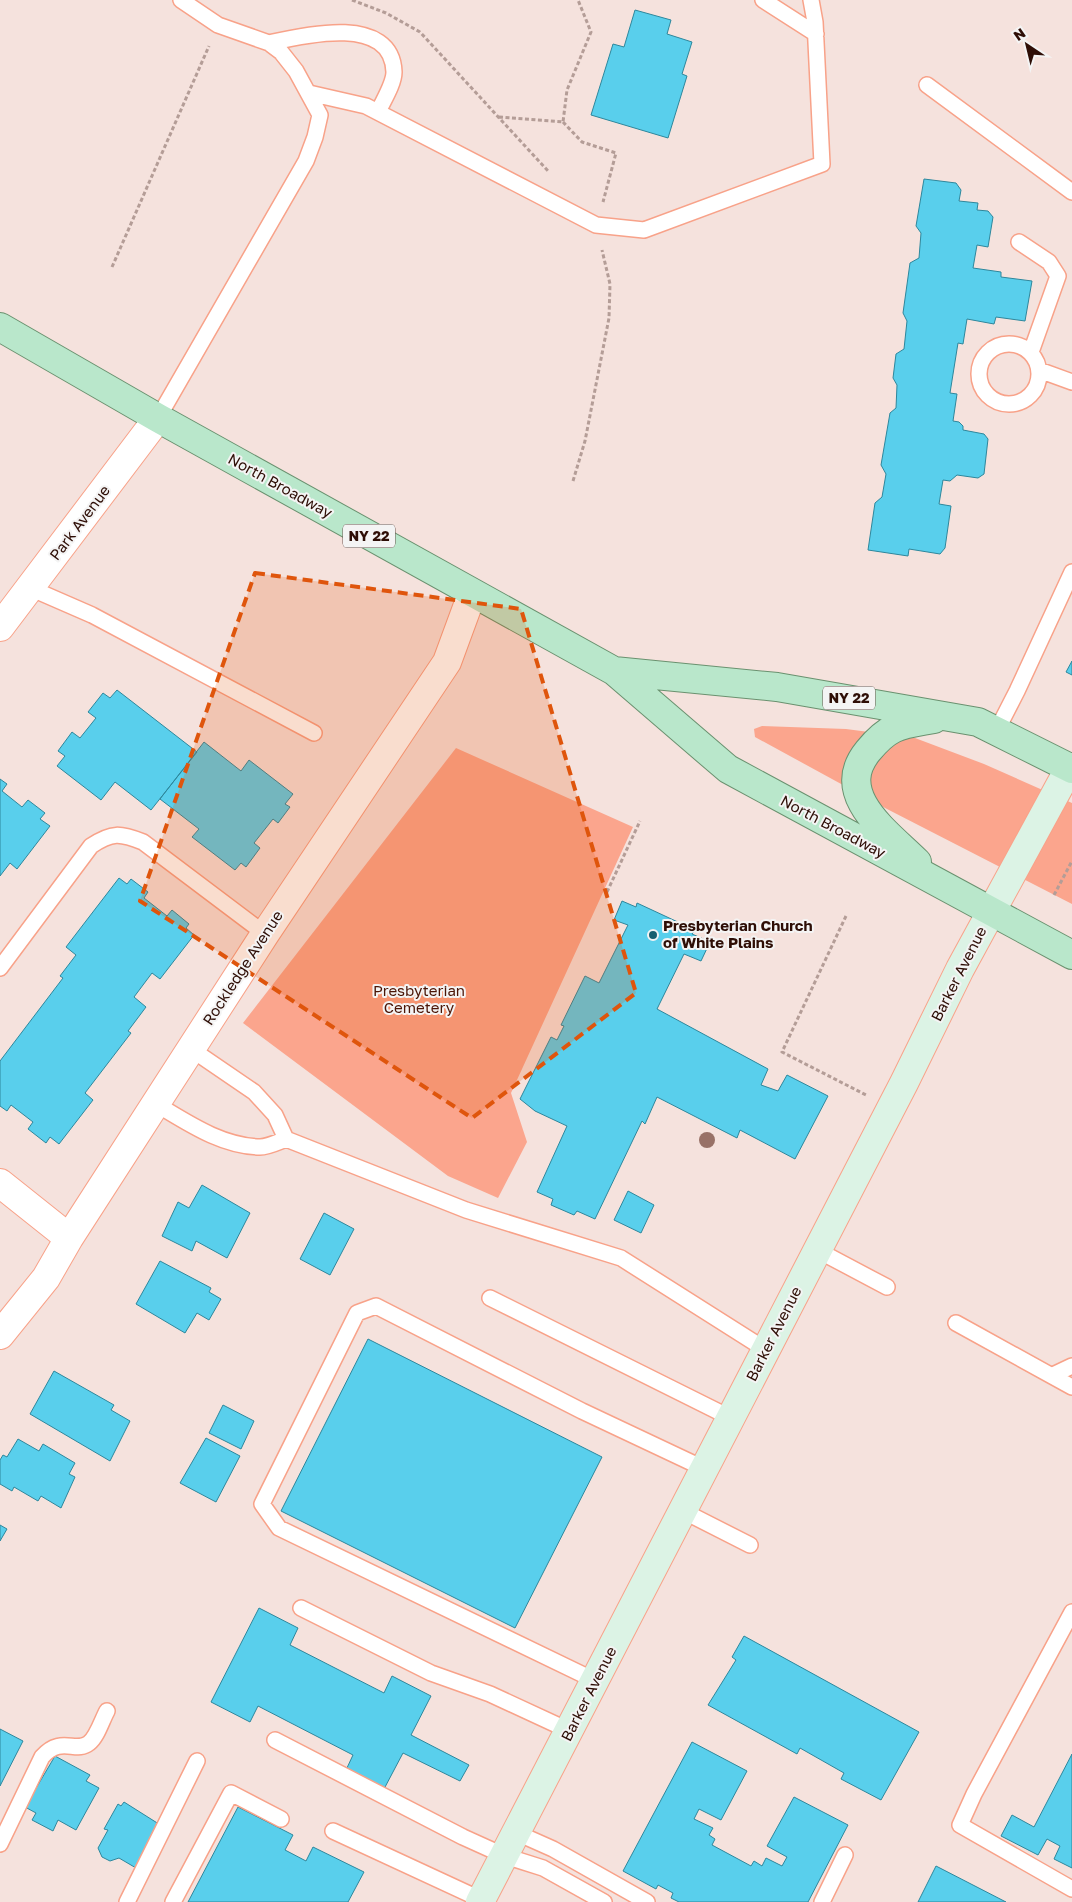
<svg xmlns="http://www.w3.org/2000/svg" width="1072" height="1902" viewBox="0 0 1072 1902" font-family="'Golos Text',sans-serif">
  <rect width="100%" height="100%" fill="#f5e2dd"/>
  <path fill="#fba58d" d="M762 726 846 729 915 738 984 764 1072 803V904L887 809 755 737 754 729Z
    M456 748 633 827 511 1093 527 1142 498 1198 448 1176 243 1023Z"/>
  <path fill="#59cfec" stroke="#2e879c" d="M635 10 671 20 667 34 692 42 682 74 687 76 668 138 591 115 613 44 624 47Z
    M924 179 956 183 961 190 959 201 978 203 977 210 988 211 993 217 988 247 977 245 973 268 1001 272V277L1032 281 1025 321 996 317 994 324 967 319 963 344 958 343 950 393 957 394 953 421 959 422 963 426V430L984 434 988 439 984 474 978 478 957 475 950 481 943 480 939 504 951 506 945 548 940 554 909 549 908 556 868 550 875 503 882 497 886 474 881 465 890 413 896 408 897 385 893 378 896 354 904 349 907 321 903 313 910 263 919 258 921 233 916 226Z
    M1072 661V675L1066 672Z
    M117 690 197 752 151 810 115 782 101 800 57 766 65 756 58 751 72 732 80 738 96 718 88 712 103 693 110 698Z
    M204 742 241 771 249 760 293 794 285 804 290 807 278 823 273 819 254 843 260 848 246 867 241 863 235 870 192 837 199 829 160 799Z
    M0 779 7 784 2 791 22 807 28 800 45 813 40 819 50 826 17 869 10 863 0 876Z
    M119 878 127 884 131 879 148 892 144 898 167 916 172 910 189 924 186 928 194 935 160 979 152 973 134 997 146 1007 128 1031 131 1033 85 1093 93 1100 59 1144 50 1137 46 1143 28 1129 33 1122 11 1105 7 1111 0 1106V1061L63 978 60 976 76 955 66 947Z
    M622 901 636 907 637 903 695 930 692 934 710 942 701 961 684 954 657 1009 768 1069 761 1085 778 1091 787 1075 828 1096 795 1159 740 1130 737 1138 657 1097 645 1124 642 1121 595 1219 577 1211 574 1215 551 1205 553 1199 537 1192 567 1126 535 1111 520 1099 551 1037 557 1040 564 1026 561 1025 585 976 599 983 628 925 614 920Z
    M202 1185 250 1213 227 1258 196 1241 192 1251 162 1236 178 1202 189 1208Z
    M628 1191 654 1205 641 1233 614 1220Z
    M324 1213 354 1229 330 1275 300 1259Z
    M160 1261 211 1288 209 1292 221 1299 209 1320 197 1313 185 1333 136 1304Z
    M368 1339 602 1457 515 1628 281 1511Z
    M54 1371 114 1405 111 1410 130 1421 110 1461 30 1414Z
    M223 1405 254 1421 241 1449 209 1433Z
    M206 1438 240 1456 216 1502 180 1483Z
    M18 1439 39 1451 43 1444 75 1463 69 1474 75 1477 61 1508 41 1496 38 1501 14 1487 12 1491 0 1484V1460L3 1455 7 1457Z
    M0 1525 7 1529 0 1541Z
    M259 1608 298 1628 290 1645 384 1693 392 1676 431 1696 411 1735 469 1765 460 1781 403 1753 384 1789 346 1770 353 1755 258 1706 250 1722 211 1702Z
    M744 1636 919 1732 881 1800 841 1779 844 1773 800 1748 797 1754 708 1705 736 1660 732 1657Z
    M0 1729 23 1741 0 1786Z
    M692 1742 747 1771 721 1820 699 1809 694 1819 713 1828 709 1835 715 1839 712 1845 751 1866 754 1861 762 1866 766 1858 782 1866 787 1857 767 1846 794 1797 848 1825 808 1902H679L671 1898 673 1893 658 1885 656 1889 623 1871Z
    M1072 1754V1868L1054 1859 1060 1846 1047 1839 1038 1855 1001 1836 1012 1815 1034 1827Z
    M55 1756 90 1775 86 1781 99 1788 76 1830 58 1820 53 1831 32 1820 36 1813 25 1807Z
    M124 1802 162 1826 136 1868 119 1858 110 1861 102 1857 98 1848 108 1830 104 1829 118 1804 121 1806Z
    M238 1807 293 1835 285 1850 306 1861 313 1847 364 1872 348 1902H188Z
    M936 1866 1006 1902H918Z"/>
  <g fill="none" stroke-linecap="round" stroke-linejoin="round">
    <defs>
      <path id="lane" d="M763 0 816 34
        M269 43C304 35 392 14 394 72 394 84 383 101 378 112
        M927 85 1072 192
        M309 93 366 106 596 225 644 230 822 164 815 22 811 0
        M1019 242 1049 262 1058 276 1031 352
        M979 374a30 30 0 1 1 60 0a30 30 0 1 1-60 0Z
        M1039 370 1072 382
        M158 418 306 161 315 137 320 115 296 71 281 52 269 43 218 25 181 0
        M30 588 92 615 314 733
        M996 732 1017 691 1072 572
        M0 968 91 846C112 832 120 833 143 842L265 934
        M156 1104C188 1123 221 1146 260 1147 268 1147 278 1142 286 1139L275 1115 254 1092 191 1049
        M286 1139 466 1210 621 1258 766 1350
        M817 1250 887 1287
        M490 1298 731 1418
        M956 1323 1072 1387
        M1053 1375 1072 1366
        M683 1511 750 1545
        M301 1608 431 1673 490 1694 570 1731
        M1072 1612 974 1794 960 1825 1072 1889
        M596 1681 279 1528 262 1504 357 1313 376 1306 582 1411 705 1469
        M275 1740 463 1837 505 1856 543 1868 604 1902
        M333 1831 482 1900
        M517 1833 553 1849 647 1902
        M0 1844 42 1757C61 1735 76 1754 89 1743 97 1737 102 1720 107 1711
        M127 1902 197 1761
        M173 1902 231 1793 281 1819
        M822 1902 845 1855"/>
      <path id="street" d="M0 627 158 418
        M0 1183 69 1238
        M0 1335 46 1278 69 1238 265 934 447 662 472 594"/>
      <path id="secondary" d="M480 1902 904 1083 960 969 1070 767"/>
      <path id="primary" d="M0 327 158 418 614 671 728 769 1072 955
        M614 671 777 687 978 722 1072 769
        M917 862C888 833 832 795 868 751 890 724 901 725 934 719"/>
    </defs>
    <use href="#lane" stroke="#f8a289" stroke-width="18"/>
    <use href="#street" stroke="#f8a289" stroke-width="30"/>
    <use href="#secondary" stroke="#f8a289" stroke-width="30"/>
    <use href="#primary" stroke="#6a916f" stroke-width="30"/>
    <path stroke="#b49d97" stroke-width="3" stroke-dasharray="4 2.5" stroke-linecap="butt" d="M352 0 386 13 420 32 549 172
      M499 117 563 122 567 90 591 32 578 0
      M563 122 582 142 616 153 603 202
      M112 267 209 46
      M573 481 585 441 609 318 610 284 602 250
      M607 892 640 821
      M1054 895 1072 861
      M846 916 782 1052 866 1095"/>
    <use href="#lane" stroke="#fff" stroke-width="15"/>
    <use href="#street" stroke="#fff" stroke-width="28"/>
    <use href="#secondary" stroke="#dcf3e5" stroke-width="28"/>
    <use href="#primary" stroke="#b9e7cb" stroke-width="28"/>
  </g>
  <circle fill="#987167" cx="707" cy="1140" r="8"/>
  <path fill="#df550c" fill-opacity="0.2" stroke="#df550c" stroke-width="4" stroke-dasharray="10 6" stroke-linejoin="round" d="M255 573 521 609 636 993 472 1118 140 901Z"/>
  <circle fill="#186070" stroke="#f4f4f4" stroke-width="2" cx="653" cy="935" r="5"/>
  <g text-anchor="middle" stroke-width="4" stroke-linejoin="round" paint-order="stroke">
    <g fill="#f4f4f4" stroke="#69534d" stroke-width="1">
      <rect x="343" y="524.5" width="52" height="23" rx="4"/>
      <rect x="823" y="686.5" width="52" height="23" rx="4"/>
    </g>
    <g font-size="14" font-weight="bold" fill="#2e0e06">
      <text x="369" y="541">NY 22</text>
      <text x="849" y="703">NY 22</text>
    </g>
    <g font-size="15" fill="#2e0e06" stroke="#f4f4f4">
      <text transform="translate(280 486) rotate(29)" y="5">North Broadway</text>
      <text transform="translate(80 523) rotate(-53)" y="5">Park Avenue</text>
      <text transform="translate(833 827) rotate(28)" y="5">North Broadway</text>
      <text transform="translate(243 968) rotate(-57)" y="5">Rockledge Avenue</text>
      <text transform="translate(959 974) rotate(-63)" y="5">Barker Avenue</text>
      <text transform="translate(774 1334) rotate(-63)" y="5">Barker Avenue</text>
      <text transform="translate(589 1694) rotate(-63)" y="5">Barker Avenue</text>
    </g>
    <g font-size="15" font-weight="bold" fill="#2e0e06" stroke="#f4f4f4" text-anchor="start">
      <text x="663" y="931">Presbyterian Church<tspan x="663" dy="17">of White Plains</tspan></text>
    </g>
    <g font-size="15" fill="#4b1506" stroke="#f4f4f4">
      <text x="419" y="996">Presbyterian<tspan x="419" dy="17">Cemetery</tspan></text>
    </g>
  </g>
  <g transform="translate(1027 45) rotate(325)" stroke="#f4f4f4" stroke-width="4" paint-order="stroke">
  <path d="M0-4L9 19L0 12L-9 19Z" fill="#2e0e06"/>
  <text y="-8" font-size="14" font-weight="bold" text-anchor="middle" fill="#2e0e06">N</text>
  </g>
</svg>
